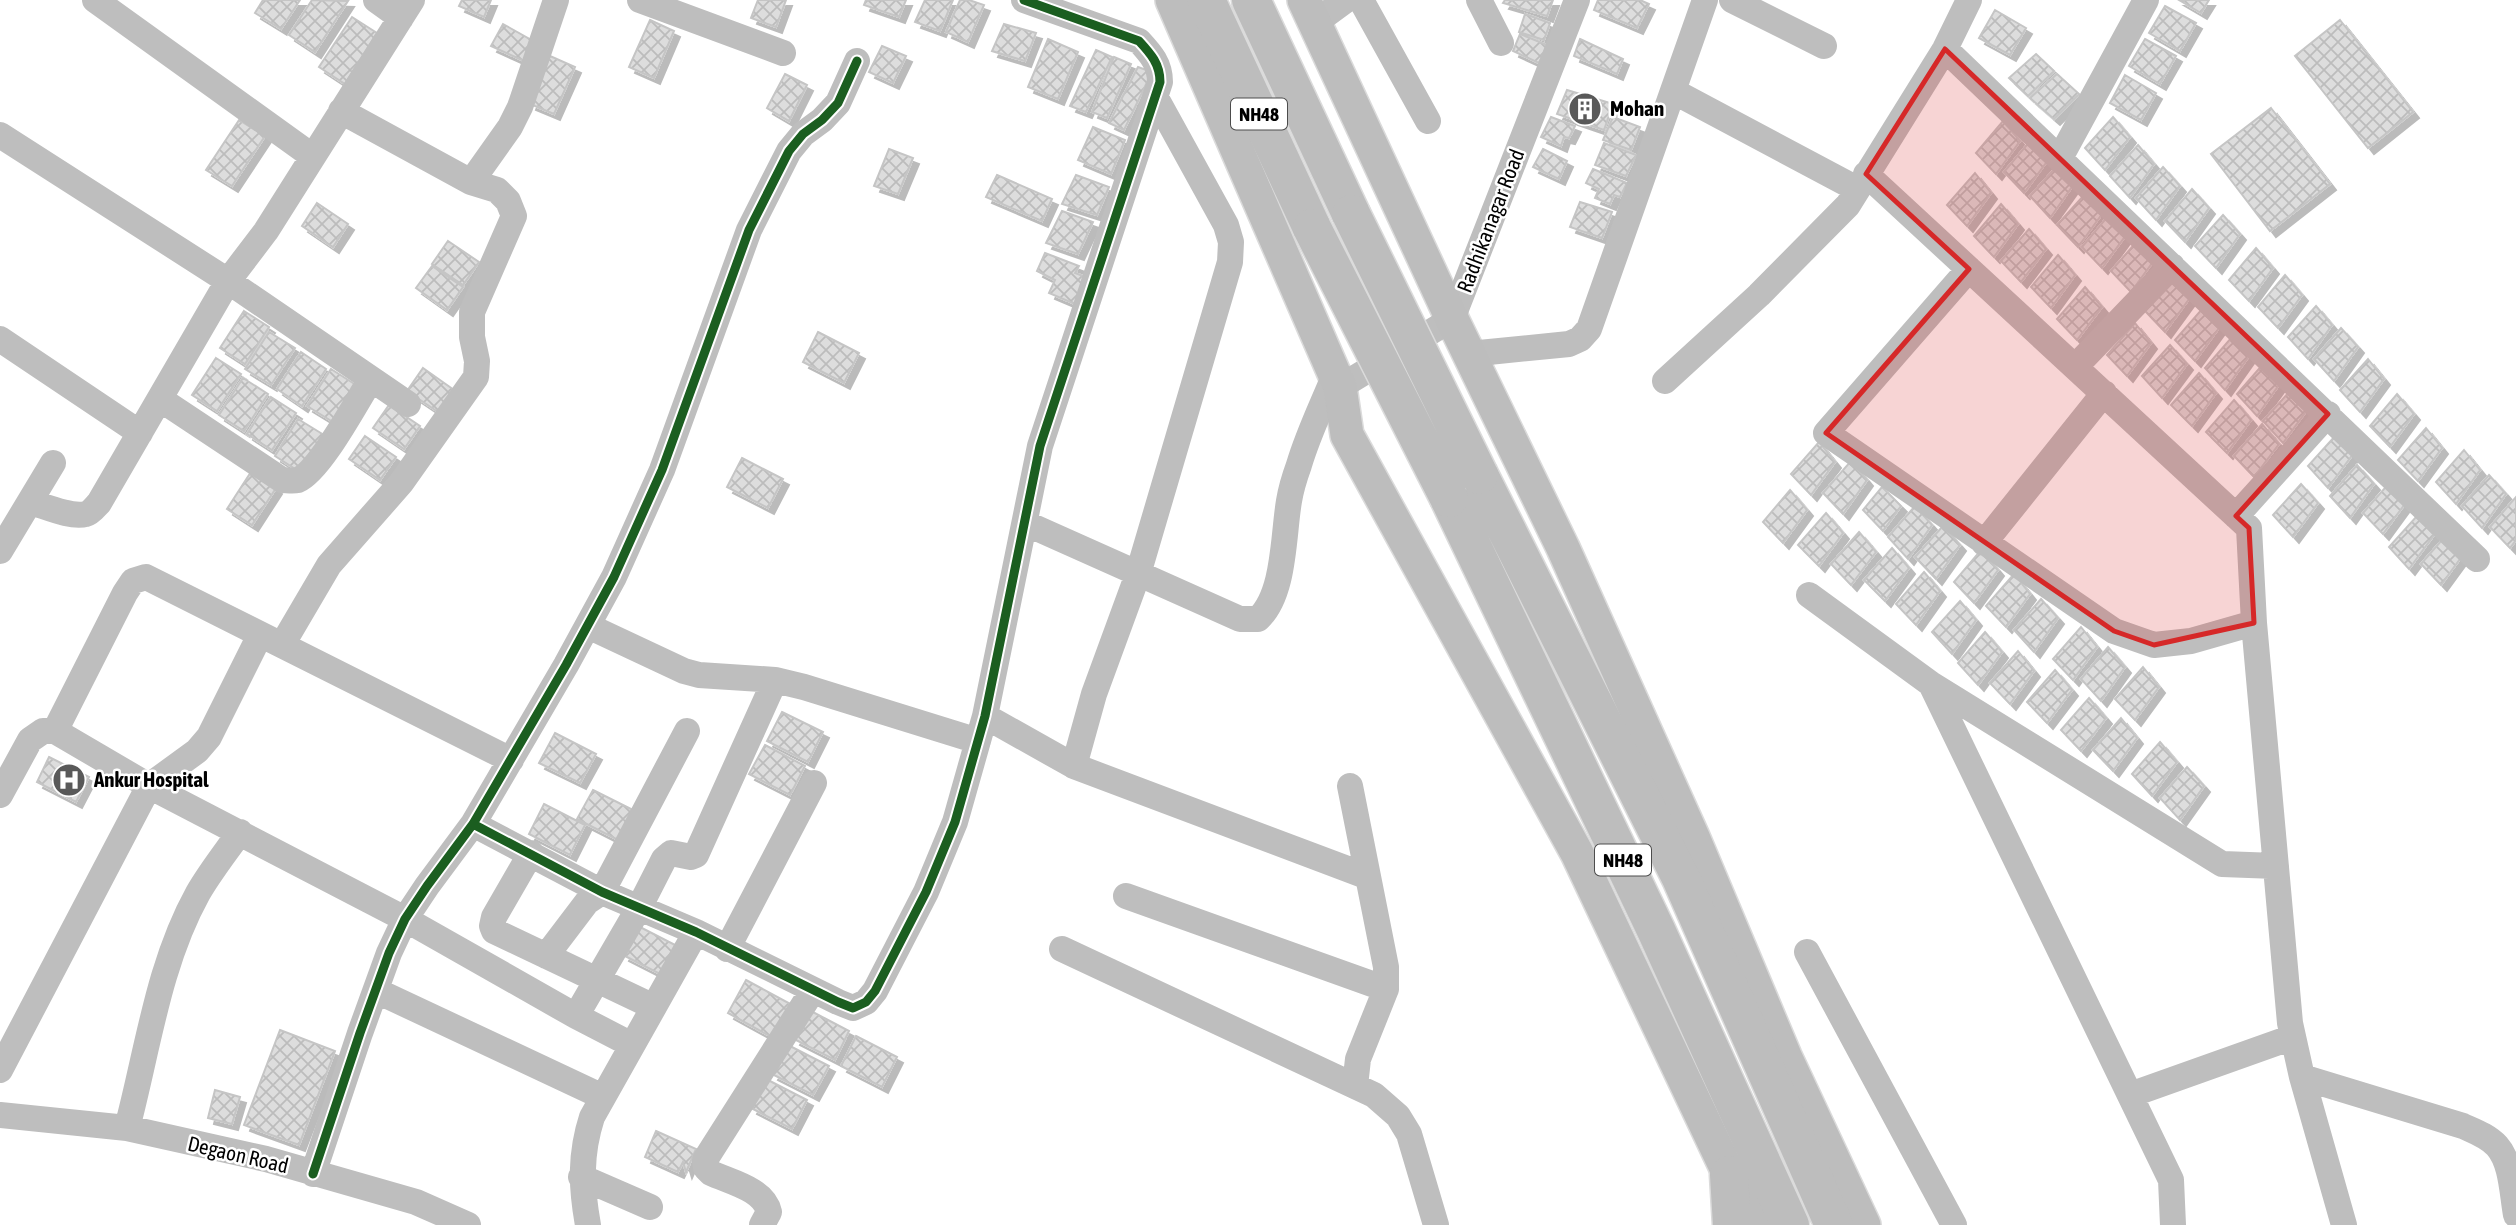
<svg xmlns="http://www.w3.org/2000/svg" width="2516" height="1225" viewBox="0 0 2516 1225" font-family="'Asap Condensed',sans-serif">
  <defs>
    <pattern id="building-cross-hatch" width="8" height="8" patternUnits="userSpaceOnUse" patternTransform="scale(1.75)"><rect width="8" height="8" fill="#ddd"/><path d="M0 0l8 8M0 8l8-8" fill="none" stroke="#bcbcbc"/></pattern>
    <filter id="shadow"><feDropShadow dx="6" dy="6" stdDeviation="0" flood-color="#0004"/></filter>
  </defs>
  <rect width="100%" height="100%" fill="#fff"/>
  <path fill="url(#building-cross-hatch)" stroke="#c5c5c5" stroke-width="2" filter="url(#shadow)" d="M263 0H300L281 29 255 13Z
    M312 0 348 1 315 52 289 35Z
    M462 0H491L484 17 459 6Z
    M758 0H786L776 27 751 18Z
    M866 0H906L899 17 864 5Z
    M925 0H953L940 31 915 22Z
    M960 0H969L984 5 968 42 946 32Z
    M1505 0H1553L1547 16 1503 3Z
    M1598 0H1640L1649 4 1637 28 1594 10Z
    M2179 0H2209L2201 13Z
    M2165 6 2196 23 2180 51 2149 33Z
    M1995 10 2026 28 2010 55 1979 38Z
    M1525 14 1550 23 1544 40 1519 32Z
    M352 17 377 33 345 84 319 67Z
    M650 20 674 31 654 78 629 67Z
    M2340 20 2413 112 2368 148 2295 56Z
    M503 24 533 41 524 61 491 46Z
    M1004 24 1036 33 1025 61 992 51Z
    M1520 34 1547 45 1539 63 1513 51Z
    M1048 39 1078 52 1058 99 1028 87Z
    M1580 39 1623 59 1617 74 1574 56Z
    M2145 39 2176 56 2160 84 2129 66Z
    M882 46 906 56 893 83 869 72Z
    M1096 50 1112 57 1086 112 1070 106Z
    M2036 54 2054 71 2028 96 2009 78Z
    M550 56 575 67 554 114 530 104Z
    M1114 57 1131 64 1107 118 1092 112Z
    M1138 67 1152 72 1124 130 1109 123Z
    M785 74 807 85 789 121 767 108Z
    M2057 74 2079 94 2054 119 2030 98Z
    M2125 75 2156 93 2141 120 2110 103Z
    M1567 90 1613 104 1604 130 1557 114Z
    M2271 108 2330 184 2270 231 2211 154Z
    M1551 117 1575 126 1569 138 1564 137 1561 146 1541 137Z
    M1613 117 1640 127 1631 150 1603 140Z
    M2113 117 2130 137 2105 170 2085 148Z
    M239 120 265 136 232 186 206 170Z
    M2003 121 2020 141 1996 174 1976 153Z
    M1093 127 1125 140 1111 174 1078 160Z
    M2031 140 2048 160 2024 193 2004 172Z
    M1604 143 1636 155 1626 176 1595 165Z
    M2138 145 2154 164 2130 198 2110 176Z
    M889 149 913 158 898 194 874 186Z
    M1543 149 1567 161 1559 179 1533 167Z
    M2058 165 2074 184 2050 218 2030 196Z
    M2163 167 2180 186 2156 220 2136 198Z
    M1593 169 1627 183 1620 197 1614 195 1610 204 1595 198 1599 189 1586 183Z
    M1975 173 1991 193 1967 226 1947 205Z
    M997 175 1052 199 1042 221 986 197Z
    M1076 175 1109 187 1097 215 1062 204Z
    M2192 189 2209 208 2185 242 2165 221Z
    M2085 194 2102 214 2078 247 2057 225Z
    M1580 202 1612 212 1602 238 1570 227Z
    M317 203 348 224 333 247 302 226Z
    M2001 204 2018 224 1994 257 1974 236Z
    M1062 211 1093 222 1078 254 1046 243Z
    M2109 215 2126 235 2102 268 2082 247Z
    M2223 215 2240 234 2216 268 2195 246Z
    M2029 229 2046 249 2021 282 2001 261Z
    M2139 239 2155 259 2131 292 2111 271Z
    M448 241 479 262 463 285 432 264Z
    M2256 248 2273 268 2249 301 2229 280Z
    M1045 253 1079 266 1075 273 1088 278 1075 304 1049 293 1055 280 1037 271Z
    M2058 255 2075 275 2051 308 2031 287Z
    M432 266 463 287 447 310 416 288Z
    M2285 275 2302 295 2278 328 2258 307Z
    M2173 279 2189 299 2165 332 2145 311Z
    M2085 287 2102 307 2077 340 2057 319Z
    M2316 306 2332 325 2308 359 2288 337Z
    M2203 308 2219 328 2195 361 2175 340Z
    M244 311 269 327 245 364 220 348Z
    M2135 323 2151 343 2127 376 2107 355Z
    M2341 328 2358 347 2334 381 2314 359Z
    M269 332 295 348 271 385 245 369Z
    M818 332 859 353 844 383 803 362Z
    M2232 337 2249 356 2225 390 2205 368Z
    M2170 345 2187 364 2162 398 2142 376Z
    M301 352 326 369 302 406 277 389Z
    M216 358 241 374 217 411 192 395Z
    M2368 359 2384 379 2360 412 2340 390Z
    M2264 363 2281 382 2257 416 2237 394Z
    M423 368 454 390 438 412 407 391Z
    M331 369 356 385 333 422 307 406Z
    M2199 373 2216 393 2192 426 2171 405Z
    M243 378 268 394 244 431 219 415Z
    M2291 390 2307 410 2283 443 2263 421Z
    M2397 394 2414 414 2390 447 2370 426Z
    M271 397 296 413 272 450 247 434Z
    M2234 400 2251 420 2227 453 2206 432Z
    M389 405 420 426 404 449 373 428Z
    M298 419 324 435 300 472 275 456Z
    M2262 424 2279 444 2254 477 2234 456Z
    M2426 428 2442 448 2418 481 2398 460Z
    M2336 435 2353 454 2328 488 2308 466Z
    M365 436 396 457 380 480 349 459Z
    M1819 442 1835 462 1811 495 1791 474Z
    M2464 450 2480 470 2456 504 2436 482Z
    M742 458 783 479 768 508 727 487Z
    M1851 461 1867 480 1843 514 1823 493Z
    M2357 465 2374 484 2350 518 2330 496Z
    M251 472 276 488 252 525 227 509Z
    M2489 475 2506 494 2482 528 2462 506Z
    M2391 481 2407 501 2383 534 2363 513Z
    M2301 484 2318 503 2293 537 2273 515Z
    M1882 487 1901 506 1883 531 1863 510Z
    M1790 490 1807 510 1783 543 1763 522Z
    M2516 497V540L2510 548 2490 527Z
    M1915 506 1932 525 1908 559 1888 537Z
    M1826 513 1843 533 1819 566 1798 545Z
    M2417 516 2434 535 2409 569 2389 547Z
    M1943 526 1960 545 1936 579 1915 557Z
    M1859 532 1876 552 1851 585 1831 564Z
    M2448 533 2465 552 2441 585 2421 564Z
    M1892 548 1909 568 1885 601 1864 580Z
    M1981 550 1998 570 1974 603 1954 582Z
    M1924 572 1940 591 1916 625 1896 604Z
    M2014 574 2030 594 2006 627 1986 606Z
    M2041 599 2058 618 2034 652 2014 630Z
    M1960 601 1976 620 1952 654 1932 632Z
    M2081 627 2097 647 2073 680 2053 659Z
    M1985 632 2002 652 1978 685 1958 663Z
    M2108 647 2125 667 2101 701 2081 679Z
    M2018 651 2034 671 2010 704 1990 683Z
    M2143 667 2159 687 2135 720 2115 699Z
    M2055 670 2072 690 2047 723 2027 702Z
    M2089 698 2106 718 2081 751 2061 730Z
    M782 712 823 732 808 762 767 741Z
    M2121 718 2137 738 2113 771 2093 750Z
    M555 733 596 754 580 783 539 763Z
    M2160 742 2177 762 2152 796 2132 774Z
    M765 745 805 766 790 795 749 774Z
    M49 757 89 777 76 802 37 782Z
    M2187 767 2204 786 2180 820 2160 798Z
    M593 790 633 810 618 840 577 819Z
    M544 804 585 825 570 855 529 834Z
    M638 926 679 947 664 976 623 955Z
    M746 980 794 1006 775 1039 728 1013Z
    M809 1010 849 1031 835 1060 794 1039Z
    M280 1030 335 1051 299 1145 244 1125Z
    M856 1036 897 1057 882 1087 841 1066Z
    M788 1045 829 1066 813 1095 772 1074Z
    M766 1079 807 1100 792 1129 751 1108Z
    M215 1090 240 1097 232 1124 208 1118Z
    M656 1131 696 1149 686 1172 683 1162 678 1172 645 1157Z"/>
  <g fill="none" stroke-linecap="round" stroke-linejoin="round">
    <defs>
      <path id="major" d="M1172 0 1340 387 1347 435 1577 853 1753 1225
        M1304 0 1452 319 1563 548 1693 837 1785 1056 1864 1225"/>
      <path id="highway" d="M1206 0 1312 228
        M1251 0 1351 214
        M1479 475 1681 878 1834 1225
        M1449 498 1656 930 1790 1225
        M1729 1175 1732 1225"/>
    </defs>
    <use href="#major" stroke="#dbdbdb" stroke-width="36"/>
    <use href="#highway" stroke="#dbdbdb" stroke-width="41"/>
    <path stroke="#bebebe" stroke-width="26" d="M95 0 312 156
      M376 0 401 18
      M640 0 783 53
      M1361 0 1428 121
      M1479 0 1501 43
      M1732 0 1824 46
      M1316 22 1346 0
      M1945 49 2477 559
      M1673 91 1857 189
      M0 135 228 281 408 404
      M2060 158 2146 0
      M1866 174 2249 528 2254 623 2290 1023 2302 1077 2344 1225
      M471 182 510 127 520 107 556 0
      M1969 269 1826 433 2114 631 2154 645 2191 641 2254 623
      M0 339 140 433
      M1469 354 1569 344 1580 339 1589 329 1705 0
      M2075 367 2172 266
      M1665 381 1759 295 1848 205 1945 49 1969 0
      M1340 387 1452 319 1577 0
      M160 399 282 480C286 480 293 481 298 480 320 471 357 401 371 379
      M30 502C45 506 70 518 86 514 91 513 95 507 99 503L228 281 266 231 412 0
      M2236 516 2328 414
      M1025 523 1240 619H1258C1285 594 1283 536 1289 501 1291 489 1295 476 1299 465 1308 434 1323 404 1335 374
      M1984 543 2104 393
      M0 551 53 463
      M1809 595 1931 684
      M588 626 684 671 699 675 775 680 804 687 978 741
      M282 645 329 565 401 483 476 377 477 361 472 337V312L514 216 508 201 497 190 471 182 341 111
      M985 716 1074 766 1366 876
      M55 731 125 593 133 581 146 577 511 760
      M1074 766 1094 694 1138 574 1230 262 1231 242 1226 225 1156 98
      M1350 786 1386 967V989L1358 1059 1355 1086
      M0 795 30 740 43 731H55L149 786 405 919 576 1016 632 1045
      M473 824 602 892 696 932 838 1002 853 1008 866 1002 875 991 926 892 955 822 985 716 1040 446 1160 82C1160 64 1151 54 1139 41L1024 0
      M531 853 494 917 492 926 494 931 654 1007
      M1126 896 1386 989
      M727 949 814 783
      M1062 949 1374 1095 1398 1116 1409 1134 1436 1225
      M1807 952 1954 1225
      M546 956 587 902 602 892 687 731
      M377 991 603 1097
      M576 1016 640 906 664 859 671 853 691 857 696 855 775 680
      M0 1070 149 786 197 751 209 737 260 635
      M2302 1077 2463 1126C2474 1131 2488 1136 2497 1146 2512 1163 2512 1193 2516 1215
      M2130 1095 2293 1037
      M0 1115 127 1128 266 1159 416 1202 468 1225
      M127 1128C148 1049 158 965 198 893 210 872 226 852 240 832
      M313 1174 360 1033 389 953 405 919 427 886 473 824 566 665 614 577 662 470 749 230 789 151 803 134 822 120 838 103 857 61
      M581 1177 650 1207
      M588 1225C581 1187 580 1154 592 1117L696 932
      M762 1225 769 1212C764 1189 730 1182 711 1173L706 1168 705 1160 813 990
      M2173 1225 2171 1180 1931 684 2222 864 2276 866"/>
    <use href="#major" stroke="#bdbdbd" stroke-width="33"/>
    <use href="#highway" stroke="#bdbdbd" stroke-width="38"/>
    <defs>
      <path id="highway-bridge" d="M1351 214 1479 475
        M1312 228 1449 498"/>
    </defs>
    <use href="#highway-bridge" stroke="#dbdbdb" stroke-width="41" stroke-linecap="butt"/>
    <use href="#highway-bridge" stroke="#bdbdbd" stroke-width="38"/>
    <defs>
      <path id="cycleway" d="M473 824 602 892 696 932 838 1002 853 1008 866 1002 875 991 926 892 955 822 985 716 1040 446 1160 82C1160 64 1151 54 1139 41L1024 0
        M313 1174 360 1033 389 953 405 919 427 886 473 824 566 665 614 577 662 470 749 230 789 151 803 134 822 120 838 103 857 61"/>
    </defs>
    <use href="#cycleway" stroke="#fff" stroke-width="13"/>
    <use href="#cycleway" stroke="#1b5e20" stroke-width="9"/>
  </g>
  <path fill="#d62828" fill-opacity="0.2" stroke="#d62828" stroke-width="5" stroke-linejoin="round" d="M1945 49 2328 414 2236 516 2249 528 2254 623 2154 645 2114 631 1826 433 1969 269 1866 174Z"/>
  <defs>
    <symbol id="building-disc" viewBox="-11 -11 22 22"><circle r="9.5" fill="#595959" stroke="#fff"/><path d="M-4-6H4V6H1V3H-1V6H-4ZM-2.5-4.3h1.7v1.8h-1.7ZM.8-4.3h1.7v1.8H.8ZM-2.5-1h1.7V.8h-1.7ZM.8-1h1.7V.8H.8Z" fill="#fff"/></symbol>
    <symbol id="hospital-disc" viewBox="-11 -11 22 22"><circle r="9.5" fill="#595959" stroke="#fff"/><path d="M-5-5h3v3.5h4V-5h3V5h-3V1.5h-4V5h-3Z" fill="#fff"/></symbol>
  </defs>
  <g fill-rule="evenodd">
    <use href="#building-disc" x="1566" y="90" width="38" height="38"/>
    <use href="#hospital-disc" x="50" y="761" width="38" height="38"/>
  </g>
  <g text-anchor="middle" stroke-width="5" stroke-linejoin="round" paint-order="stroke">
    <g fill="#fff" stroke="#4c4c4c" stroke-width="2">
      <rect x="1231" y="98.5" width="56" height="31" rx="5"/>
      <rect x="1595" y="844.5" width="56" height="31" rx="5"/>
    </g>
    <g font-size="19" font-weight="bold" fill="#000">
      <text x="1259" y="121">NH48</text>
      <text x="1623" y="867">NH48</text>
    </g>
    <g font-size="21" font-weight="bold" fill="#000" stroke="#fff" text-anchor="start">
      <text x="1610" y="116">Mohan</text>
      <text x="94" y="787">Ankur Hospital</text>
    </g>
    <g font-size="21" fill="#000" stroke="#fff">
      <text transform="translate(1491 221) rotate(-69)" y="7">Radhikanagar Road</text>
      <text transform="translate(238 1155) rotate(13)" y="7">Degaon Road</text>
    </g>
  </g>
</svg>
